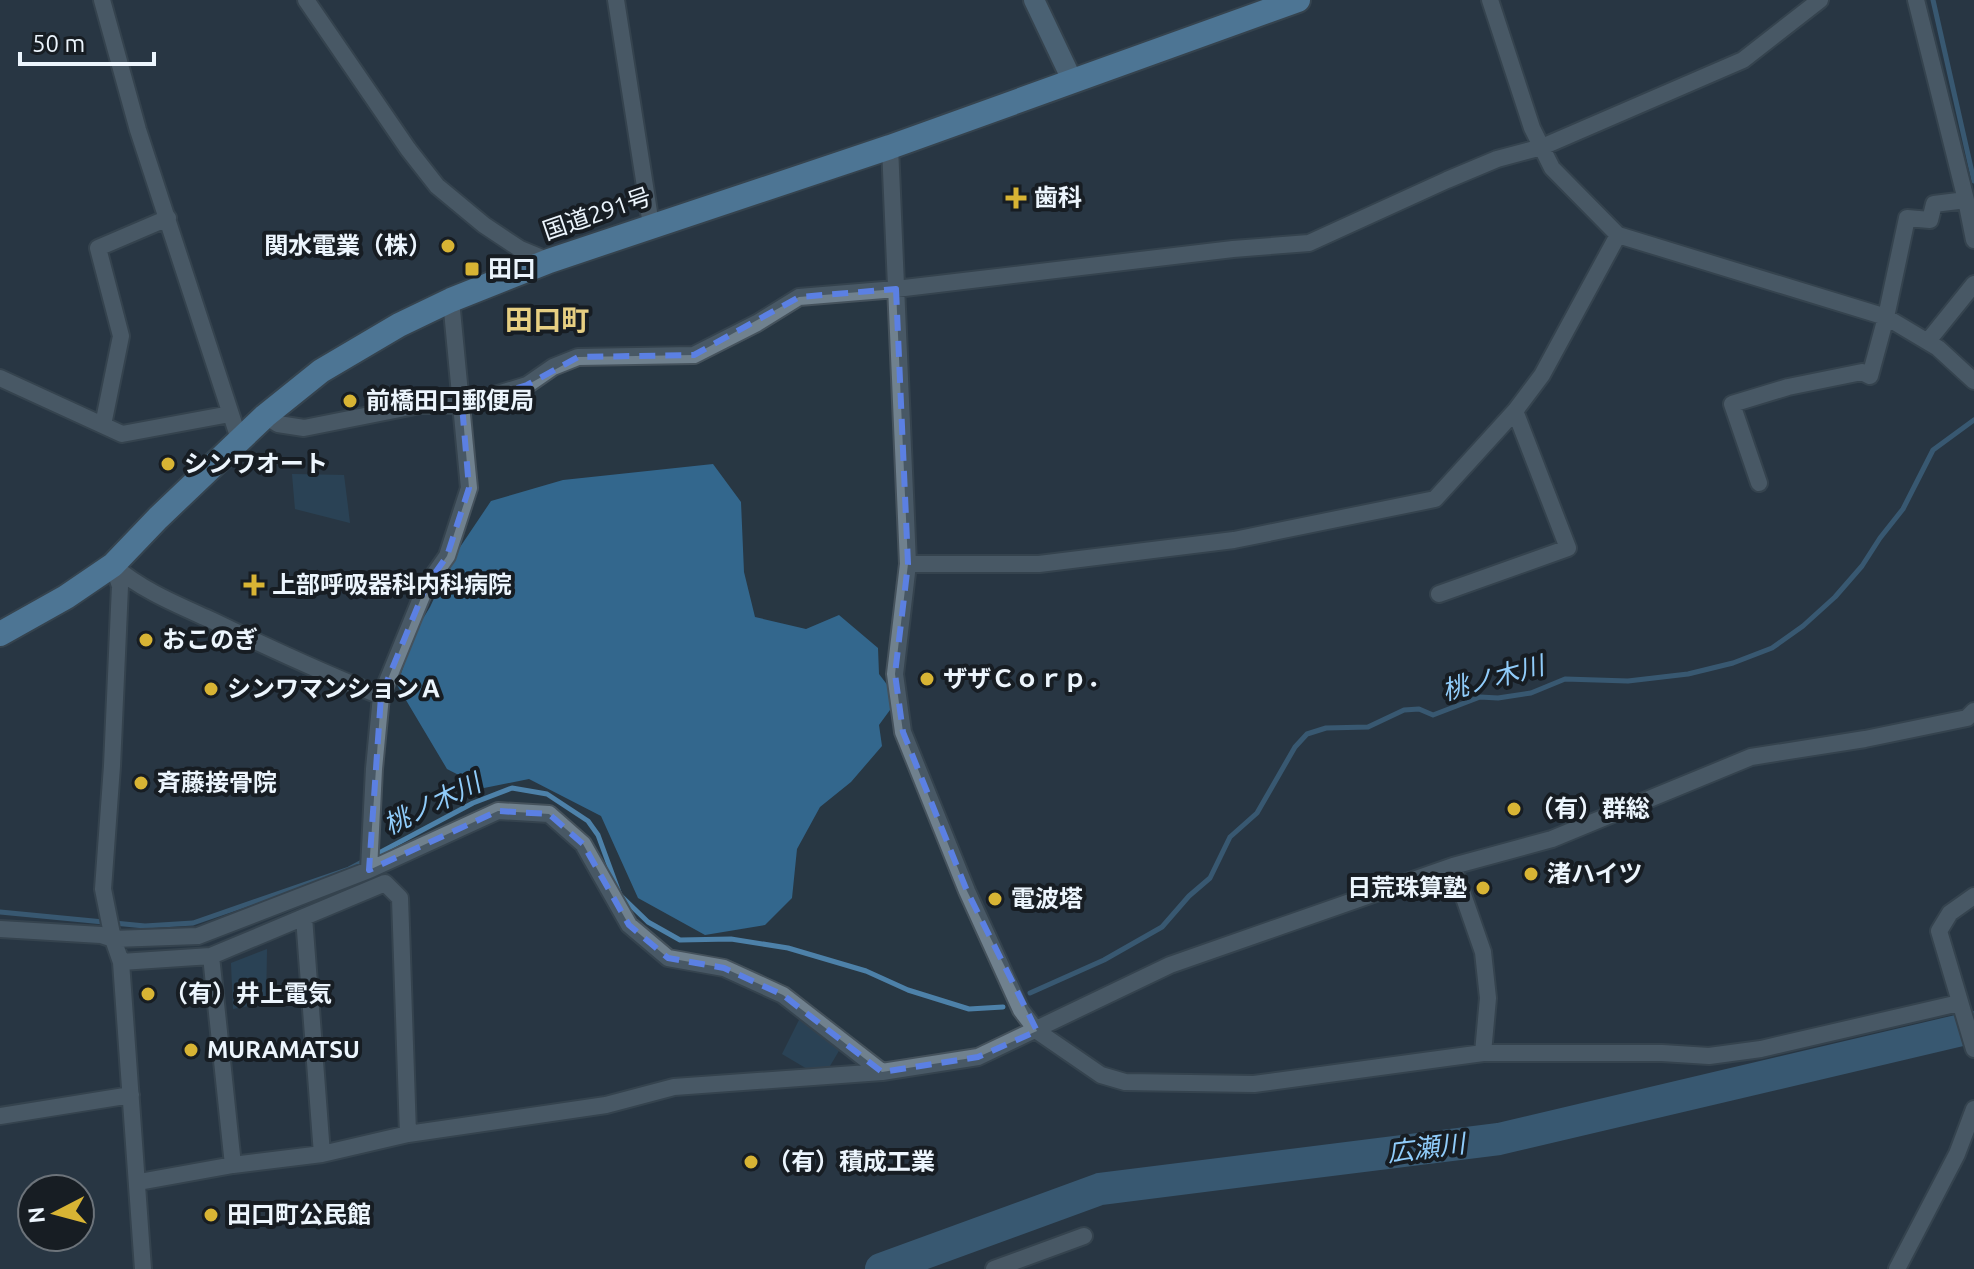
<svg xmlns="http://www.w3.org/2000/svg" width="1974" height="1269" viewBox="0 0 1974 1269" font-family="Ubuntu,'Noto Sans JP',sans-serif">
  <rect width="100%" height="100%" fill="#283743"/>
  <path fill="#2d516c" d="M292 474 344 475 350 523 295 509Z
    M267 949 266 1003 233 1009 231 963Z
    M800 1018 840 1049 827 1071 809 1070 782 1054Z"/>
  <path fill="#33678d" d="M713 464 741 502 744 572 755 617 806 629 839 615 878 648 879 674 898 699 879 725 882 746 851 782 820 807 797 849 792 898 765 925 705 935 638 898 601 816 529 779 484 788 447 769 397 685 416 630 430 607 454 556 491 501 563 480Z"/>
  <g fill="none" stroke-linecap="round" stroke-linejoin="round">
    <path stroke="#4d81a9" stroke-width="5" d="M1933 0 1974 181
      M0 912 145 926 193 923 349 869 473 803 512 788 547 794 588 821 598 835 620 895 648 922 680 940 731 939 788 948 866 971 908 990 969 1009 1003 1007
      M1030 993 1104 960 1162 927 1189 896 1210 878 1230 837 1257 813 1295 747 1307 734 1326 728 1368 727 1404 710 1419 709 1433 715 1480 697 1498 698 1531 693 1565 679 1628 681 1688 674 1733 663 1772 648 1803 626 1835 597 1862 566 1880 538 1903 509 1933 450 1974 420"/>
    <path stroke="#4d81a9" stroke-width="32" d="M881 1269 1100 1189 1499 1139 1974 1027"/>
    <defs>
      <path id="street" d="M102 0 138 130 239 439
        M306 0 408 149 437 186 484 225 520 249 549 261
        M616 0 651 225
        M1490 0 1532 128 1552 168 1618 235 1886 317 1938 348 1974 381
        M890 147 908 564H1039L1234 540 1435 499 1515 411 1542 375 1618 235
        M1966 200 1974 240
        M1928 341 1974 284
        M0 378 122 434 230 414
        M265 416 278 424 304 428 420 405H462L527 385 553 367 578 357 694 355 757 323 799 297 896 289 1233 249 1309 243 1447 180 1497 159 1542 147 1743 60 1820 0
        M103 425 121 336 98 248 168 218
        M1759 483 1732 404 1788 387 1862 372 1870 376 1886 317 1907 218 1930 220 1934 204 1966 200 1916 0
        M908 564 895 674 903 732 967 891 1021 1010 1037 1031 1101 1075 1125 1082 1254 1084 1483 1053H1662L1709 1056 1761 1049 1959 1003
        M113 565 120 586 112 766 103 889 113 939 121 962 143 1269
        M114 566C141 590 178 605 211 620 267 647 323 673 381 696
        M1439 594 1568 548 1515 411
        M1453 866 1483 952 1488 998 1483 1053
        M369 870 374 769 381 696 426 586 447 556 469 488 451 300
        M1974 896 1950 913 1939 931 1974 1049
        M304 917 322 1154
        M0 929 101 935 113 939 198 936 369 870 498 811 549 814 583 844 629 925 668 958 724 968 783 995 882 1072
        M211 956 233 1165
        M121 962 211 956 385 883 400 898 408 1134
        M0 1116 131 1095
        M139 1182 233 1165 322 1154 408 1134 606 1105 674 1087 882 1072 978 1057 1170 965 1453 866 1552 839 1751 757 1865 739 1967 718 1974 711
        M994 1269 1084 1236
        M1897 1269 1957 1154 1974 1109"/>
      <path id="secondary" d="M1034 0 1073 82"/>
      <path id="highway" d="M0 634 66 597 113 565 158 518 265 416 321 371 399 325 451 300 549 261 890 147 1298 0"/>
    </defs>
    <use href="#street" stroke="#45525c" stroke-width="20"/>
    <use href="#secondary" stroke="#45525c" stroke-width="24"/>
    <use href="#highway" stroke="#45525c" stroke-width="28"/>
    <use href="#street" stroke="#70818e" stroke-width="16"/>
    <use href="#secondary" stroke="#7394ad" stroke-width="20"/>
    <use href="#highway" stroke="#7ac0f6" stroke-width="24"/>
  </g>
  <path d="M0 0H1974V1269H0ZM896 289 908 564 895 674 903 732 967 891 1037 1031 978 1057 882 1072 783 995 724 968 668 958 629 925 583 844 549 814 498 811 369 870 381 696 426 586 447 556 469 488 462 405 527 385 578 357 694 355 799 297Z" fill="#283743" fill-opacity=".55" fill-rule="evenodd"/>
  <path fill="none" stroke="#5b80e3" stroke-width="6" stroke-dasharray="16 10" stroke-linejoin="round" d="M896 289 908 564 895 674 903 732 967 891 1037 1031 978 1057 882 1072 783 995 724 968 668 958 629 925 583 844 549 814 498 811 369 870 381 696 426 586 447 556 469 488 462 405 527 385 578 357 694 355 799 297Z"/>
  <g fill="#d8b434" stroke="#171d23" stroke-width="3">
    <path d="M1012 186h8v8h8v8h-8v8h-8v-8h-8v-8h8z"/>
    <circle cx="448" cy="246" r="8"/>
    <rect x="464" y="261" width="16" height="16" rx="4"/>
    <circle cx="350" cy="401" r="8"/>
    <circle cx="168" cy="464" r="8"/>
    <path d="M250 573h8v8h8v8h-8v8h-8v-8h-8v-8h8z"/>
    <circle cx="146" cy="640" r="8"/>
    <circle cx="927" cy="679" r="8"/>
    <circle cx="211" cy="689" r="8"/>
    <circle cx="141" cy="783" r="8"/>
    <circle cx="1514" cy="809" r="8"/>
    <circle cx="1531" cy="874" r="8"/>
    <circle cx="1483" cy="888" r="8"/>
    <circle cx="995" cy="899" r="8"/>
    <circle cx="148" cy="994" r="8"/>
    <circle cx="191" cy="1050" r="8"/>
    <circle cx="751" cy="1162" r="8"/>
    <circle cx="211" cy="1215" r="8"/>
  </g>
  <g text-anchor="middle" stroke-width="8" stroke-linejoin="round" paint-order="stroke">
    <g font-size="24" font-weight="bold" fill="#ecf5fd" stroke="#171d23" text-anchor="start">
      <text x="1034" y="206">歯科</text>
      <text x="432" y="254" text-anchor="end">関水電業（株）</text>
      <text x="488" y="277">田口</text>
      <text x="366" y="409">前橋田口郵便局</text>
      <text x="184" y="472">シンワオート</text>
      <text x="272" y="593">上部呼吸器科内科病院</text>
      <text x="162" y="648">おこのぎ</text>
      <text x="943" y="687">ザザＣｏｒｐ．</text>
      <text x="227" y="697">シンワマンションＡ</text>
      <text x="157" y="791">斉藤接骨院</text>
      <text x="1530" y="817">（有）群総</text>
      <text x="1547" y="882">渚ハイツ</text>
      <text x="1467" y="896" text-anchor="end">日荒珠算塾</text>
      <text x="1011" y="907">電波塔</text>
      <text x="164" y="1002">（有）井上電気</text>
      <text x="207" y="1058">MURAMATSU</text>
      <text x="767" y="1170">（有）積成工業</text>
      <text x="227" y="1223">田口町公民館</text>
    </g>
    <g font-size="24" fill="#ecf5fd" stroke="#171d23">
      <text transform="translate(597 214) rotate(-19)" y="8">国道291号</text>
    </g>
    <g font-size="26" font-style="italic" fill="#90ccfa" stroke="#171d23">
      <text transform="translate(1493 678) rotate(-15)" y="9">桃ノ木川</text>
      <text transform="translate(432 804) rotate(-26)" y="9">桃ノ木川</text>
      <text transform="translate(1426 1148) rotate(-7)" y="9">広瀬川</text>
    </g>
    <g font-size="28" font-weight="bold" fill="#e7cf82" stroke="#171d23">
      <text x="547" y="330">田口町</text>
    </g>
  </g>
  <g transform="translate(56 1213) rotate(264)"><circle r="38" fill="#171d23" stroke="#6c737a" stroke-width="2"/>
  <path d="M0-6L14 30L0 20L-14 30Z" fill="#d8b434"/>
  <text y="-12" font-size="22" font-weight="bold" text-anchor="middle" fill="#ecf5fd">N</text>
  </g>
  <path d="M20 52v12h134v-12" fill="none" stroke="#ecf5fd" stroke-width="4"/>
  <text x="32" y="52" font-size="24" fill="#ecf5fd" stroke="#171d23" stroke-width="6" paint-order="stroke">50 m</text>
</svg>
